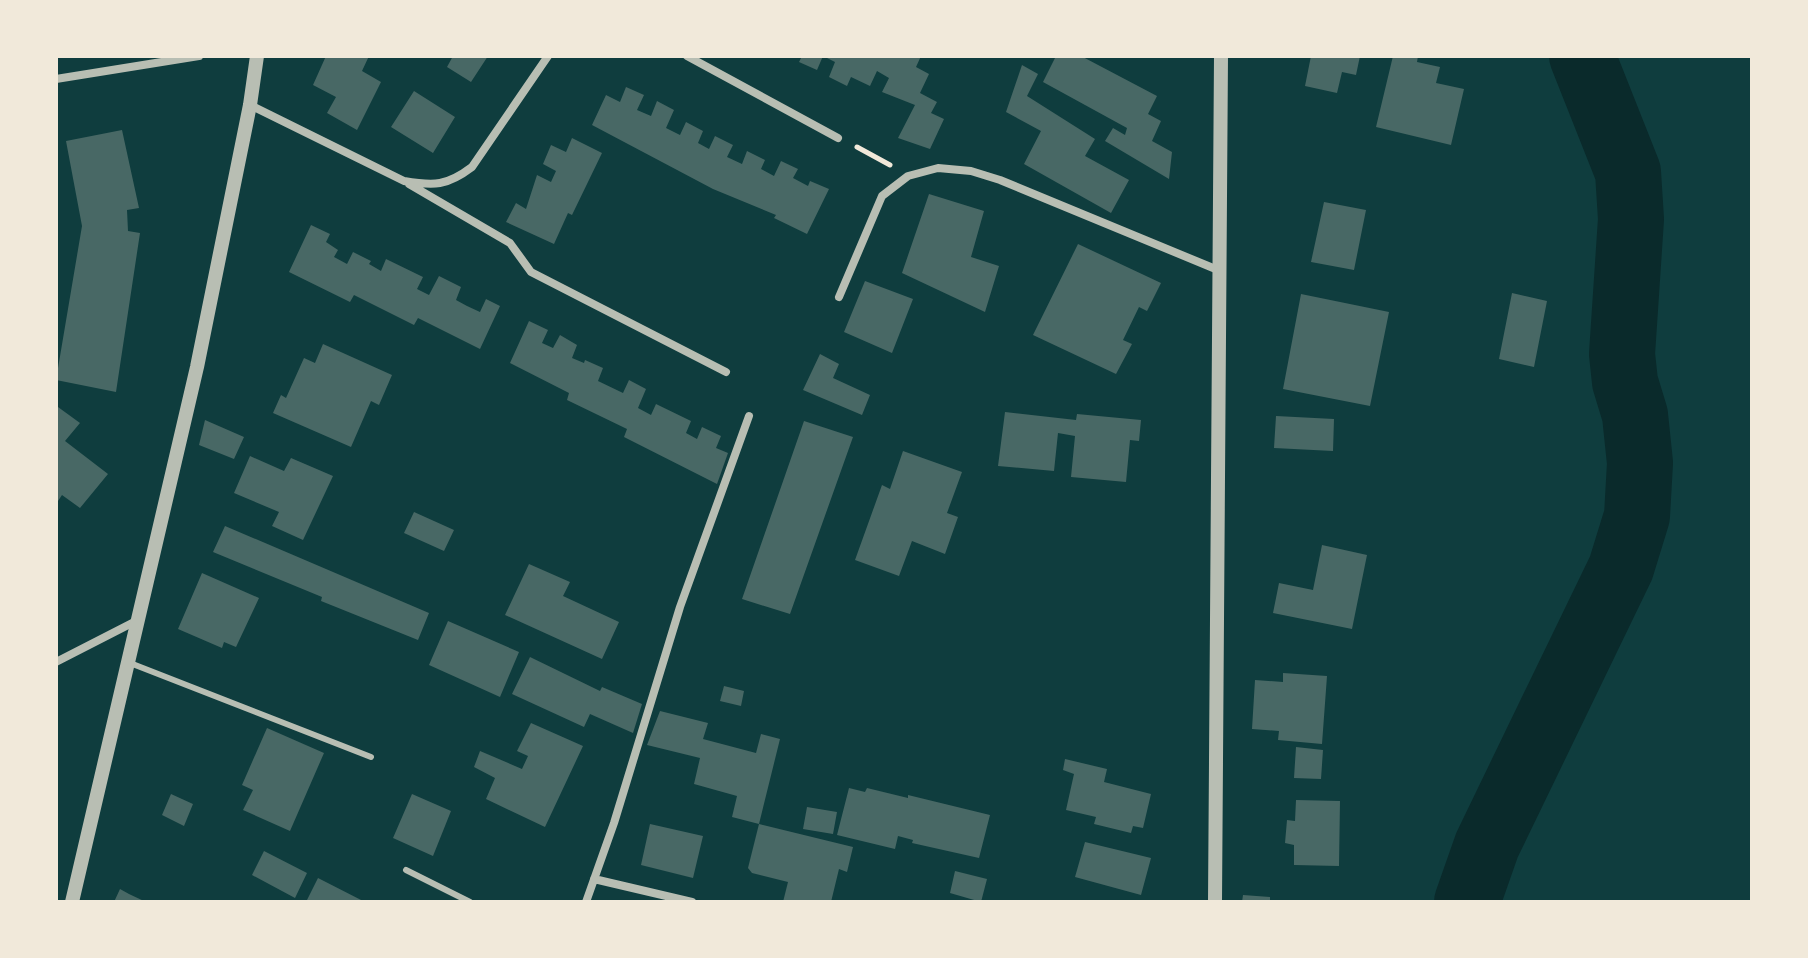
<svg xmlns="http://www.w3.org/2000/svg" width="1808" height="958" viewBox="0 0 1808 958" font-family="'Golos Text',sans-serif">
  <rect width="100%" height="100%" fill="#0f3d3e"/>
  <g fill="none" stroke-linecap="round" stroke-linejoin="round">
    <path stroke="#0a2a2b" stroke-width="66" d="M1467 902 1487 845 1621 568 1637 516 1640 463 1635 415 1625 382 1622 354 1631 219 1628 172 1582 56"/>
  </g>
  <path fill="#486865" d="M326 56H369L362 71 381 82 357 130 327 113 336 97 313 85Z
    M453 56H488L471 82 447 67Z
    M802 56H921L916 67 929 74 920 93 937 102 931 113 944 119 930 149 898 138 915 105 882 92 889 78 877 71 870 86 851 77 847 86 829 77 835 62 823 56 817 70 799 62Z
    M1056 56H1081L1157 96 1148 114 1161 121 1152 141 1172 152 1169 179 1105 141 1113 128 1125 135 1127 128 1043 82Z
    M1311 56H1360L1356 75 1342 72 1337 93 1305 86Z
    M1393 56H1418L1417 62 1440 67 1436 83 1464 89 1451 145 1376 127Z
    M1022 65 1038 74 1027 96 1095 139 1085 156 1129 180 1111 213 1024 164 1041 131 1006 112Z
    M626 87 644 95 637 110 651 116 657 101 674 110 666 128 680 135 686 122 703 131 698 143 709 149 715 136 733 145 727 157 742 164 747 151 765 160 761 169 774 176 781 161 798 169 793 178 808 186 810 181 829 189 807 234 774 218 776 215 713 189 592 125 606 95 620 102Z
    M414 91 455 117 433 153 391 127Z
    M122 130 139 208 127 210 128 231 140 233 116 392 56 380 82 226 66 141Z
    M572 138 602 153 572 215 568 213 554 244 506 222 516 203 526 209 537 175 551 182 556 171 543 164 551 145 566 152Z
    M929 194 984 211 971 257 999 266 985 312 902 273Z
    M1324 202 1366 210 1354 270 1311 262Z
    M311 225 330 234 326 242 338 250 334 257 347 264 353 252 371 261 369 264 381 271 386 259 423 277 417 289 429 295 439 276 461 287 456 300 467 306 480 312 486 299 500 306 480 349 418 318 414 325 354 295 350 302 289 272Z
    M1078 244 1161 283 1147 311 1139 307 1123 340 1132 344 1116 374 1033 335Z
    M865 281 913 299 892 353 844 332Z
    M1512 293 1547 301 1534 367 1499 359Z
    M1301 294 1389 312 1370 406 1283 389Z
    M529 321 548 330 542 343 553 348 560 335 577 345 572 358 584 363 585 360 603 368 598 381 623 393 629 380 646 389 638 408 651 415 656 404 691 421 686 433 697 439 702 427 721 436 716 448 728 453 717 484 624 437 627 429 567 400 569 393 510 363Z
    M323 344 392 375 379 405 371 401 351 447 273 413 281 395 286 398 304 358 315 363Z
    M820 354 839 364 833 378 870 395 862 415 803 390Z
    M58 407 80 423 65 441 108 474 80 508 62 495 56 504Z
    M1005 412 1076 420 1077 414 1141 420 1139 441 1130 440 1126 482 1071 477 1075 436 1058 433 1054 471 998 466Z
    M1276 416 1334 419 1333 451 1274 448Z
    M205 420 244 437 234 459 199 445Z
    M804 421 853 437 790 614 742 599Z
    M903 451 962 472 947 513 958 517 945 554 912 541 899 576 855 560 882 485 890 489Z
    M250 456 284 471 291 458 333 476 303 540 272 526 279 512 234 493Z
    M414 512 454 530 444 551 404 533Z
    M225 526 429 613 418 640 321 601 322 597 213 552Z
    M1322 545 1367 555 1352 629 1273 613 1279 583 1313 590Z
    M529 564 570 582 563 596 619 622 602 659 505 615Z
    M202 573 259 598 236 647 224 642 222 648 178 629Z
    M448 621 519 652 500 697 429 665Z
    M530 657 600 691 602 687 642 704 633 733 590 714 584 727 512 694Z
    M1283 673 1327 676 1322 744 1278 740 1279 731 1252 729 1255 680 1283 682Z
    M724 686 744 691 741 706 720 701Z
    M660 711 708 723 703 739 756 753 761 734 780 739 759 824 732 817 737 796 694 784 700 758 647 745Z
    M531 723 583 746 545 827 486 799 495 778 474 767 480 751 522 769 528 756 517 751Z
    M267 728 324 753 290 831 243 810 253 790 242 785Z
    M1296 747 1323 750 1321 779 1294 778Z
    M1065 759 1107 769 1104 782 1151 794 1143 828 1133 826 1131 833 1094 824 1096 817 1066 810 1074 774 1063 770Z
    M849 788 865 792 867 788 908 798V795L990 815 979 858 912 843 913 840 898 836 895 849 837 835Z
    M171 794 193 804 184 826 162 815Z
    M412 794 451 811 433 856 393 838Z
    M1296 800 1340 801 1339 866 1294 865V845L1285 843 1287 820 1295 821Z
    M807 807 837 812 833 834 803 829Z
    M650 824 703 836 693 878 641 865Z
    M759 824 853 847 847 872 839 869 831 902H783L788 882 752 873 748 868Z
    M1085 842 1151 858 1141 895 1075 877Z
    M264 851 307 873 295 898 252 875Z
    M955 871 987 879 981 902 950 893Z
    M318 878 365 902H306Z
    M120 889 129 894 146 902H114Z
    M1243 895 1270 897V902H1242Z"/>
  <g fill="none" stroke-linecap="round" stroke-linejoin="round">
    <path stroke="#f1e9da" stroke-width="5" d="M857 147 890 165"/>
    <path stroke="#b8beb3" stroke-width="6" d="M130 663 371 757
      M406 870 470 902"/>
    <path stroke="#b8beb3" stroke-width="8" d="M687 56 838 138
      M56 79 199 56
      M250 105 404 181C434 186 447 186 472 167L548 56
      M409 184 510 243 531 272 726 372
      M839 297 882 196 908 176 938 168 971 171 1000 180 1218 270
      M56 662 138 620
      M594 879 692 902
      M586 902 614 823 680 607 749 416"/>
    <path stroke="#b8beb3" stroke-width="14" d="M72 902 197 367 250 105 257 56
      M1215 902 1221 56"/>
  </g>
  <rect width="1808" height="958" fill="none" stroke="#f1e9da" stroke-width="116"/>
</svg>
